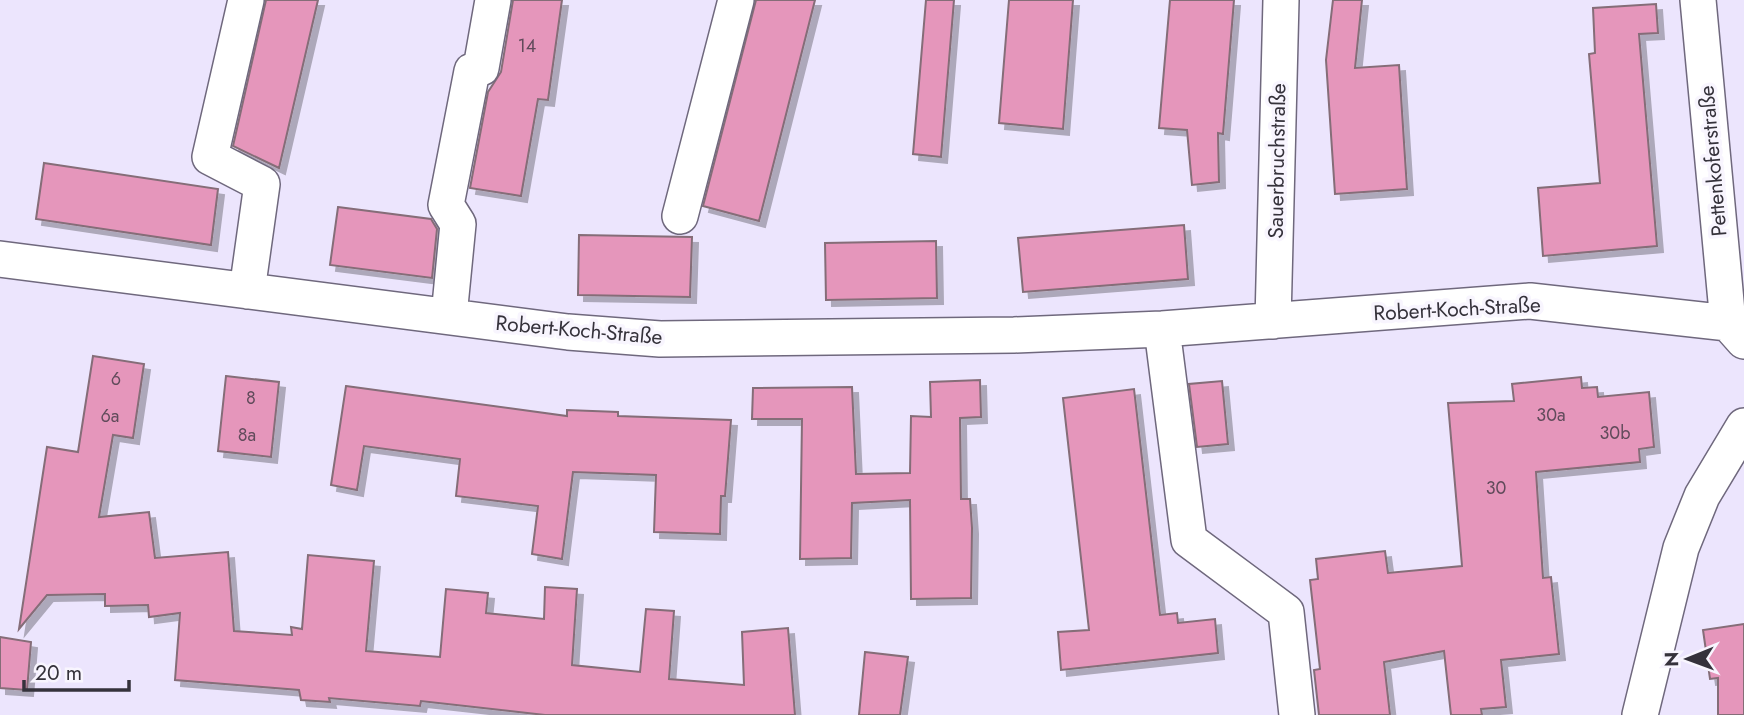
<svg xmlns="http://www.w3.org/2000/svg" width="1744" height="715" viewBox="0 0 1744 715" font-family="Jost,sans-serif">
  <defs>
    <filter id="shadow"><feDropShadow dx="6" dy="6" stdDeviation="0" flood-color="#0004"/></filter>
  </defs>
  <rect width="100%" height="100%" fill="#ece5fd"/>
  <path fill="#e596bb" stroke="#856d78" stroke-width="2" filter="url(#shadow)" d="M266 0H318L279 168 233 146Z
    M513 0H562L548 100 538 99 521 196 470 188 488 92 501 72Z
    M756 0H815L759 221 703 206Z
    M926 0H954L941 157 913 154Z
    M1009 0H1073L1063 129 999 123Z
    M1170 0H1234L1223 134 1218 133 1219 182 1192 185 1187 130 1159 128Z
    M1333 0H1362L1355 68 1399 65 1407 189 1335 194 1326 60Z
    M1656 4 1658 33 1639 34 1657 246 1543 256 1538 188 1600 183 1589 54 1595 53 1593 8Z
    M44 163 218 189 211 245 36 219Z
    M338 207 431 219 437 229 432 278 330 265Z
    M1184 225 1188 279 1023 292 1018 238Z
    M579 235 692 237 690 297 578 295Z
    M936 241 937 298 826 300 825 243Z
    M93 356 144 364 133 438 113 435 99 517 149 512 155 558 228 552 234 631 292 635 291 627 302 629 308 555 374 561 366 651 440 657 446 589 488 593 486 613 544 619 545 587 577 589 572 665 640 672 646 609 674 611 669 679 744 685 742 632 788 628 795 715H545L421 701 420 706 329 698 330 702 301 700 299 690 175 680 180 613 149 617 148 605 105 606V594L47 595 19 629 47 447 78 452Z
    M226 376 279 382 271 457 218 451Z
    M1581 377 1582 388 1597 387 1598 397 1649 392 1654 447 1639 449 1640 462 1536 472 1543 578 1551 577 1559 654 1501 660 1506 707 1481 709 1482 715H1451L1444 651 1384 662 1390 715H1319L1314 670 1320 669 1310 580 1318 579 1316 559 1385 551 1388 573 1462 566 1448 403 1514 401 1512 384Z
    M980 380 981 417 960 418 961 499H970L972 528 971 598 911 599 910 500 852 503 851 558 800 559 802 419H752L753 388 852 387 856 474 910 473 911 416 931 417 930 382Z
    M1222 381 1228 444 1197 447 1189 384Z
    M346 386 567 416V410L618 412V416L731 420 725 496H721L720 534 654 532 656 475 573 472 562 559 532 554 538 506 456 496 460 459 364 446 357 490 331 485Z
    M1134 389 1160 615 1177 613 1178 623 1215 619 1218 653 1061 670 1058 632 1089 630 1063 398Z
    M1744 624V715H1718V678L1710 679 1703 630Z
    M0 637 31 642 27 690 0 688Z
    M865 652 908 657 900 715H859Z"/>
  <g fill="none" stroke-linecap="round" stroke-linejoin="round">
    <defs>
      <path id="minor" d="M246 0 210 157 262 184 247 291
        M1698 0 1728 323
        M680 216 736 0
        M0 259 568 332 660 339 1014 335 1162 329 1530 301 1728 323 1744 341
        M449 316 458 224 446 205 472 71 481 68 493 0
        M1273 321 1281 0
        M1162 329 1189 540 1286 612 1297 715
        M1640 715 1681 548 1702 496 1744 426"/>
    </defs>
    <use href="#minor" stroke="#6f687d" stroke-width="38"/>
    <use href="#minor" stroke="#fff" stroke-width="35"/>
  </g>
  <g text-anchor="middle" stroke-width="7" stroke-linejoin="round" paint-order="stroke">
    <g font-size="18" fill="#614b5b">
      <text x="527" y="52">14</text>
      <text x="116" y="385">6</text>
      <text x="251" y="404">8</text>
      <text x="1551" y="421">30a</text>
      <text x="110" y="422">6a</text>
      <text x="1615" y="439">30b</text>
      <text x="247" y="441">8a</text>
      <text x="1496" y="494">30</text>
    </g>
    <g font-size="21" fill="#35323b" stroke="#f8f5fe">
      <text transform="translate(1277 161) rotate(-89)" y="7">Sauerbruchstraße</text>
      <text transform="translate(1713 161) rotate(-95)" y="7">Pettenkoferstraße</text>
      <text transform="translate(1457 309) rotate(-3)" y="7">Robert-Koch-Straße</text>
      <text transform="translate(579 330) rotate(5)" y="7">Robert-Koch-Straße</text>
    </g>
  </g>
  <g transform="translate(1688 659) rotate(269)" stroke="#f8f5fe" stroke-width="5" paint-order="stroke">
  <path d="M0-5L12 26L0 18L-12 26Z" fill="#35323b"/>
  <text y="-10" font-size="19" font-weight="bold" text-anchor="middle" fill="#35323b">N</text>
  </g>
  <path d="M24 680v10h105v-10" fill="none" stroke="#35323b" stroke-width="3.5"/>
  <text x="35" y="680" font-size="21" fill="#35323b" stroke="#f8f5fe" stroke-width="5" paint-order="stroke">20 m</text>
</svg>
